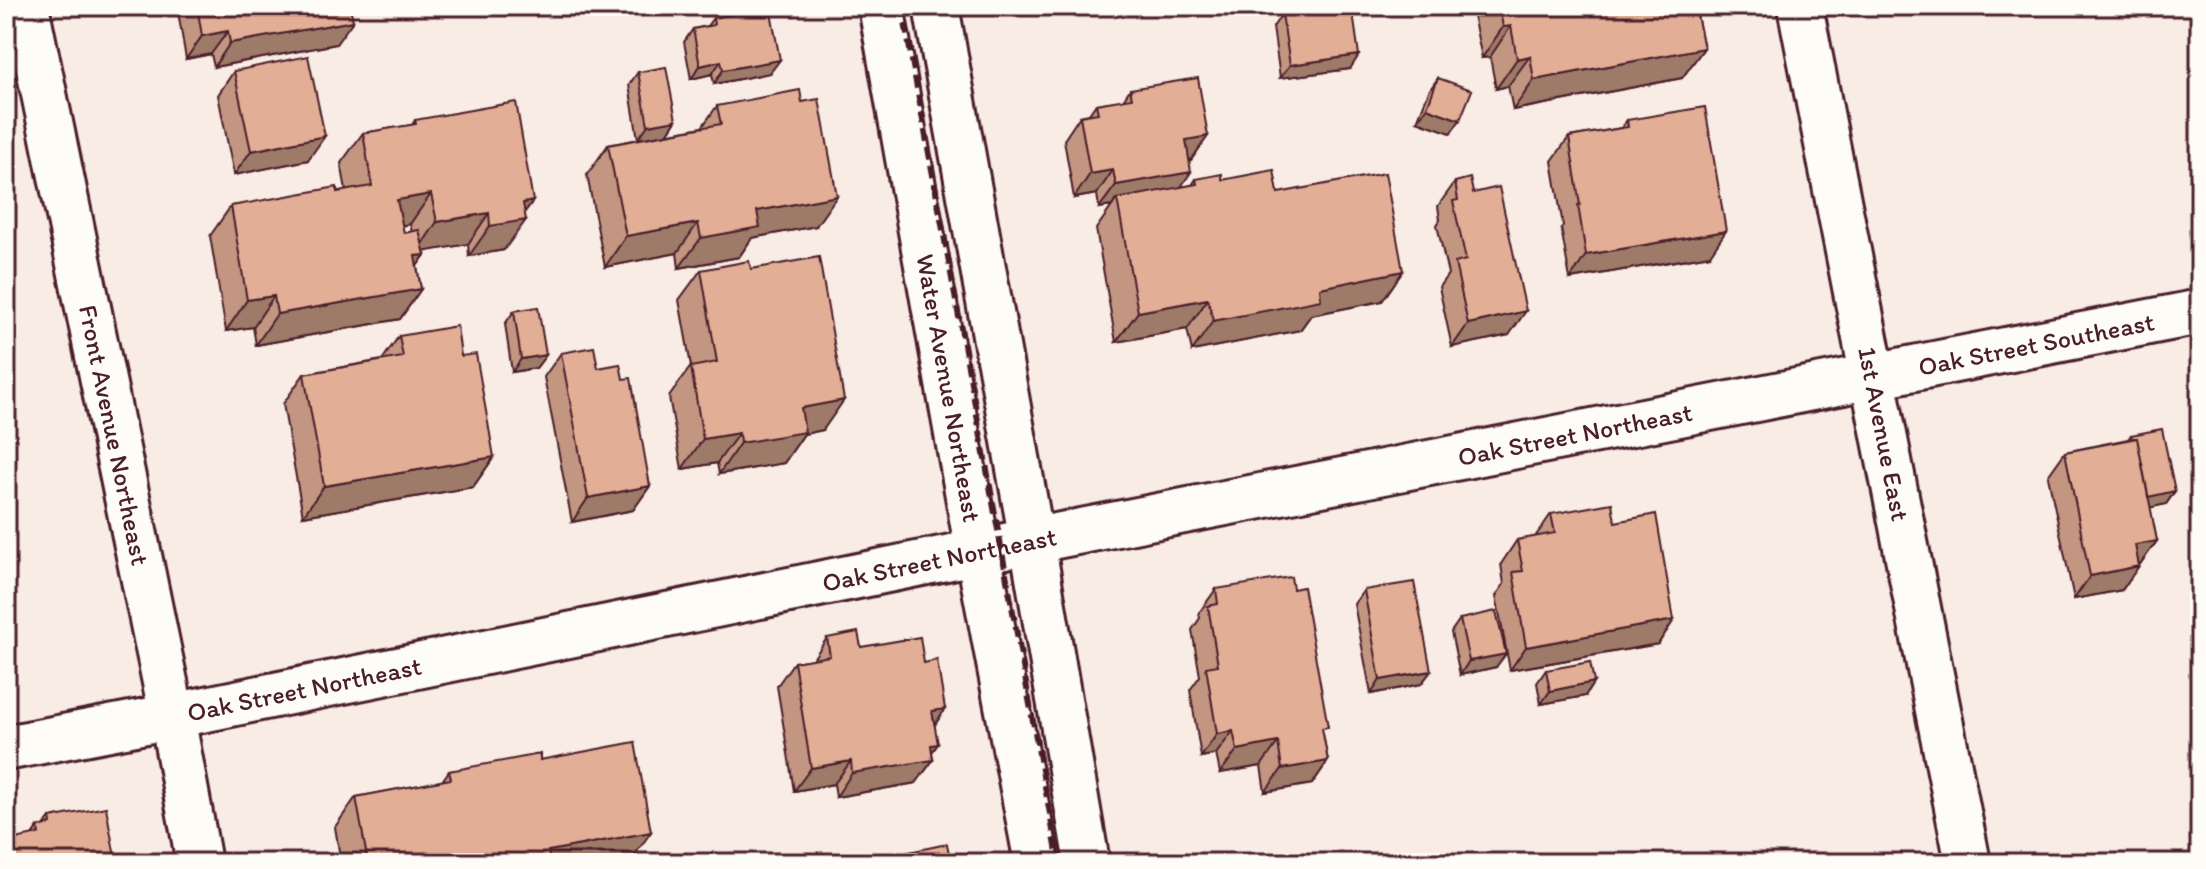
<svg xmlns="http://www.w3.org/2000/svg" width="2206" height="869" viewBox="0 0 2206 869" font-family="Itim,sans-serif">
  <rect width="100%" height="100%" fill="#f8ece4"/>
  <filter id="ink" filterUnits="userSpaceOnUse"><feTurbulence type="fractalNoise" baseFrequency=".0125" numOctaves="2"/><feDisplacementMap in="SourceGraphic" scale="16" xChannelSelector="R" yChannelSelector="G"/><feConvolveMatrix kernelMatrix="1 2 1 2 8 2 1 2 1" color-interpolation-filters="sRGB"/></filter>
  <g filter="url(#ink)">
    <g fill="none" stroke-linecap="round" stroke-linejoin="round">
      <defs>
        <g id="minor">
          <path id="s1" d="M26 6 172 716 199 863"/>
          <path id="s2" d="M881 6 978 552 1037 863"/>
          <path d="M936 6 1032 541 1087 863"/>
          <path id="s3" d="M1800 6 1968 863"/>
          <path id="s4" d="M6 748 172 716 1000 547 2200 312"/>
        </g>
      </defs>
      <use href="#minor" stroke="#4a1f2b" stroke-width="50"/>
      <use href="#minor" stroke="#fdfcf7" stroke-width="44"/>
      <path stroke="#4a1f2b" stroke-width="6" stroke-dasharray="12 6" stroke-linecap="butt" d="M902 6 1059 863"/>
    </g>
    <path fill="#c29681" stroke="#4a1f2b" stroke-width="2" fill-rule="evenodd" d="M177 6H350L336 44 214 67 211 54 186 59Z
      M1471 6H1695L1704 48 1682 78 1513 110 1508 86 1496 89 1490 57 1482 58Z
      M1282 14 1350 69 1280 78 1273 27Z
      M713 18 770 73 714 84 712 74 691 79 684 42 693 29 707 26Z
      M234 71 308 160 234 175 218 95Z
      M638 72 676 120 667 134 638 139 629 85Z
      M1438 78 1451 133 1417 121 1429 91Z
      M1130 89 1208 136 1191 160H1189L1181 187 1192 185 1196 179 1222 180 1278 193 1403 271 1382 301 1311 315 1300 330 1192 351 1187 329 1116 342 1096 229 1112 206 1099 208 1097 194 1074 198 1064 140 1080 116 1089 114 1096 104 1123 100Z
      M717 106 816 226 752 238 739 257 679 268 677 253 605 267 587 175 608 145 702 127Z
      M415 120 533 201 524 213 504 250 469 256 468 244 424 251 425 255 417 266 421 289 400 319 256 345 253 327 226 331 210 236 231 206 346 190 341 163 363 133 412 125ZM410 224 412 232 404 233 402 226Z
      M1627 120 1710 255 1570 279 1561 228 1563 226 1552 161 1569 137 1621 128Z
      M1455 182 1473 193 1509 335 1452 347 1439 287 1448 274 1437 225 1440 220 1438 206Z
      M751 269 823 430 804 434 784 463 719 474 717 463 682 469 669 397 691 366 679 300 701 270Z
      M514 311 546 355 536 368 512 372 505 324Z
      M399 336 494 457 473 487 303 516 283 404 304 374 382 360Z
      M561 353 623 379 650 486 633 510 572 522 544 377Z
      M2131 435 2175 491 2166 504 2150 507 2157 541 2140 564 2139 565 2122 590 2074 599 2048 476 2065 452 2128 439Z
      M1551 514 1615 522 1674 620 1658 644 1510 670 1496 596 1504 584 1501 564 1517 540 1535 537Z
      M1216 589 1323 734 1328 761 1312 784 1265 792 1261 766 1220 773 1216 754 1201 757 1190 690 1200 676 1192 630 1200 618 1199 613Z
      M1364 590 1431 671 1421 684 1371 694 1354 604Z
      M1460 619 1496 667 1460 675 1451 632Z
      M827 638 924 663 945 709 935 725 932 752 933 760 916 783 836 797 834 784 794 791 777 686 794 662 813 659Z
      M1546 670 1585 696 1541 704 1537 683Z
      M540 760 630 862 341 863 335 827 356 797 442 781 449 771Z
      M50 818 116 863 32 836 38 827 44 826Z"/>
    <path fill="#9e7a69" stroke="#4a1f2b" stroke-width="2" d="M353 21 336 44 214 67 230 43Z
      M1511 26 1490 57 1482 58 1503 27Z
      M228 31 211 54 186 59 202 36Z
      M1704 48 1682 78 1513 110 1534 80Z
      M1359 55 1350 69 1280 78 1290 65Z
      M1530 56 1508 86 1496 89 1517 59Z
      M780 60 770 73 714 84 723 70Z
      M721 61 712 74 691 79 700 66Z
      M1427 108 1460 120 1451 133 1417 121Z
      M676 120 667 134 638 139 648 125Z
      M325 136 308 160 234 175 251 151Z
      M1208 136 1191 160 1169 164 1186 140Z
      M1113 170 1097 194 1074 198 1090 174Z
      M1191 172 1175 196 1117 199 1112 206 1099 208 1116 185Z
      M431 194 410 224 376 230 397 200Z
      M837 196 816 226 752 238 739 257 679 268 701 238 757 211Z
      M533 201 518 221 526 220 504 250 469 256 490 226 523 203Z
      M489 213 468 244 416 253 437 222Z
      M698 223 677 253 605 267 626 236Z
      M1726 231 1710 255 1570 279 1586 255Z
      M425 255 403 285 415 256Z
      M1403 271 1382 301 1311 315 1300 330 1192 351 1213 321 1320 288Z
      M421 289 400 319 256 345 277 314Z
      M274 296 253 327 226 331 247 300Z
      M1208 299 1187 329 1116 342 1138 312Z
      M1526 311 1509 335 1452 347 1468 324Z
      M546 355 536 368 512 372 521 359Z
      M844 400 823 430 804 434 784 463 719 474 740 443 801 408Z
      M739 433 717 463 682 469 703 439Z
      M494 457 473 487 303 516 324 486Z
      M650 486 633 510 572 522 588 498Z
      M2175 491 2166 504 2135 511 2145 497Z
      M2157 541 2140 564 2118 569 2135 545Z
      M2139 566 2122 590 2074 599 2090 576Z
      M1674 620 1658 644 1510 670 1526 647Z
      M1506 654 1496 667 1460 675 1469 661Z
      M1431 671 1421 684 1371 694 1380 680Z
      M1594 682 1585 696 1541 704 1550 691Z
      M945 709 929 733 932 711Z
      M1233 731 1216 754 1201 757 1217 734Z
      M1278 742 1261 766 1220 773 1237 750Z
      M938 744 926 761 933 760 916 783 836 797 852 773 931 745Z
      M851 761 834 784 794 791 811 768Z
      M1328 761 1312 784 1265 792 1282 769Z
      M651 832 630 862 540 863 548 851Z"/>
    <path fill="#e2ae96" stroke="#4a1f2b" stroke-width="2" d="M197 6H350L353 21 230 43 228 31 202 36Z
      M1333 6H1352L1359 55 1290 65 1282 14Z
      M1499 6H1695L1704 48 1534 80 1530 56 1517 59 1511 26 1503 27Z
      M770 7 780 60 723 70 721 61 700 66 693 29 714 25 713 18Z
      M308 56 325 136 251 151 234 71Z
      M666 67 676 120 648 125 638 72Z
      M1198 78 1208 136 1186 140 1191 172 1116 185 1113 170 1090 174 1080 116 1098 113 1096 104 1132 98 1130 89Z
      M1438 78 1472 90 1460 120 1427 108Z
      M800 90 802 102 819 99 837 196 757 211 760 227 701 238 698 223 626 236 608 145 721 124 717 106Z
      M516 102 533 201 523 203 526 220 490 226 489 213 437 222 431 194 397 200 404 233 419 230 425 255 415 256 421 289 277 314 274 296 247 300 231 206 337 187V192L372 186 363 133 416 124 415 120Z
      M1705 107 1726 231 1586 255 1578 205H1580L1569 137 1628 127 1627 120Z
      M1274 170 1278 193 1385 173 1403 271 1320 288 1321 300 1213 321 1208 299 1138 312 1117 199 1197 184 1196 179 1222 174V180Z
      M1470 178 1473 193 1499 187 1526 311 1468 324 1455 263 1466 260 1453 201 1458 200 1455 182Z
      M819 257 844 400 801 408 805 432 740 443 739 433 703 439 691 367 717 362 701 270 749 261 751 269Z
      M538 307 546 355 521 359 514 311Z
      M457 326 461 356 476 354 494 457 324 486 304 374 403 357 399 336Z
      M594 347 598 368 620 364 623 379 631 378 650 486 588 498 561 353Z
      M2162 429 2175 491 2148 497 2137 438H2132L2131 435Z
      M2137 438 2157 541 2135 545 2139 566 2090 576 2065 452Z
      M1612 503 1615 522 1656 514 1674 620 1526 647 1513 572 1523 571 1517 540 1555 533 1551 514Z
      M1291 577 1293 589 1303 587 1328 727 1322 728 1328 761 1282 769 1278 742 1237 750 1233 731 1217 734 1206 667 1218 665 1208 606 1218 604 1216 589Z
      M1414 582 1431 671 1380 680 1364 590Z
      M1496 611 1506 654 1469 661 1460 619Z
      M858 632 861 647 920 637 924 663 937 660 945 709 932 711 938 744 931 745 933 760 852 773 851 761 811 768 794 662 830 656 827 638Z
      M1590 662 1594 682 1550 691 1546 670Z
      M635 742 651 832 548 851 550 863H368L356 797 451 779 449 771 540 754V760Z
      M106 807 116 863H6V841L39 834 38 827 51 824 50 818Z
      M947 844 951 863H857Z"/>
  </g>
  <g text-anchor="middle" stroke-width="7" stroke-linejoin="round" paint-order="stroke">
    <g font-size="26" fill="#4a1f2b" stroke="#fdfcf7">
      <text dy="9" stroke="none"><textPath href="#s4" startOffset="2070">Oak Street Southeast</textPath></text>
      <text dy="9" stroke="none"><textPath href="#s2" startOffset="388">Water Avenue Northeast</textPath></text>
      <text dy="9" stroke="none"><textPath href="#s1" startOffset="438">Front Avenue Northeast</textPath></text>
      <text dy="9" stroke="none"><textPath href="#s4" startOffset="1600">Oak Street Northeast</textPath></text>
      <text dy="9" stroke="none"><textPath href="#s3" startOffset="436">1st Avenue East</textPath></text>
      <text dy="9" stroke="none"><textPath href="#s4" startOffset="952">Oak Street Northeast</textPath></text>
      <text dy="9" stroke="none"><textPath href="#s4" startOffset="304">Oak Street Northeast</textPath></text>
    </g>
  </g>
  <rect width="2206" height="869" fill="none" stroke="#fdfcf7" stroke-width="32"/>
  <rect x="16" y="16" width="2174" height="837" fill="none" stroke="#4a1f2b" stroke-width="3" filter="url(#ink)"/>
</svg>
